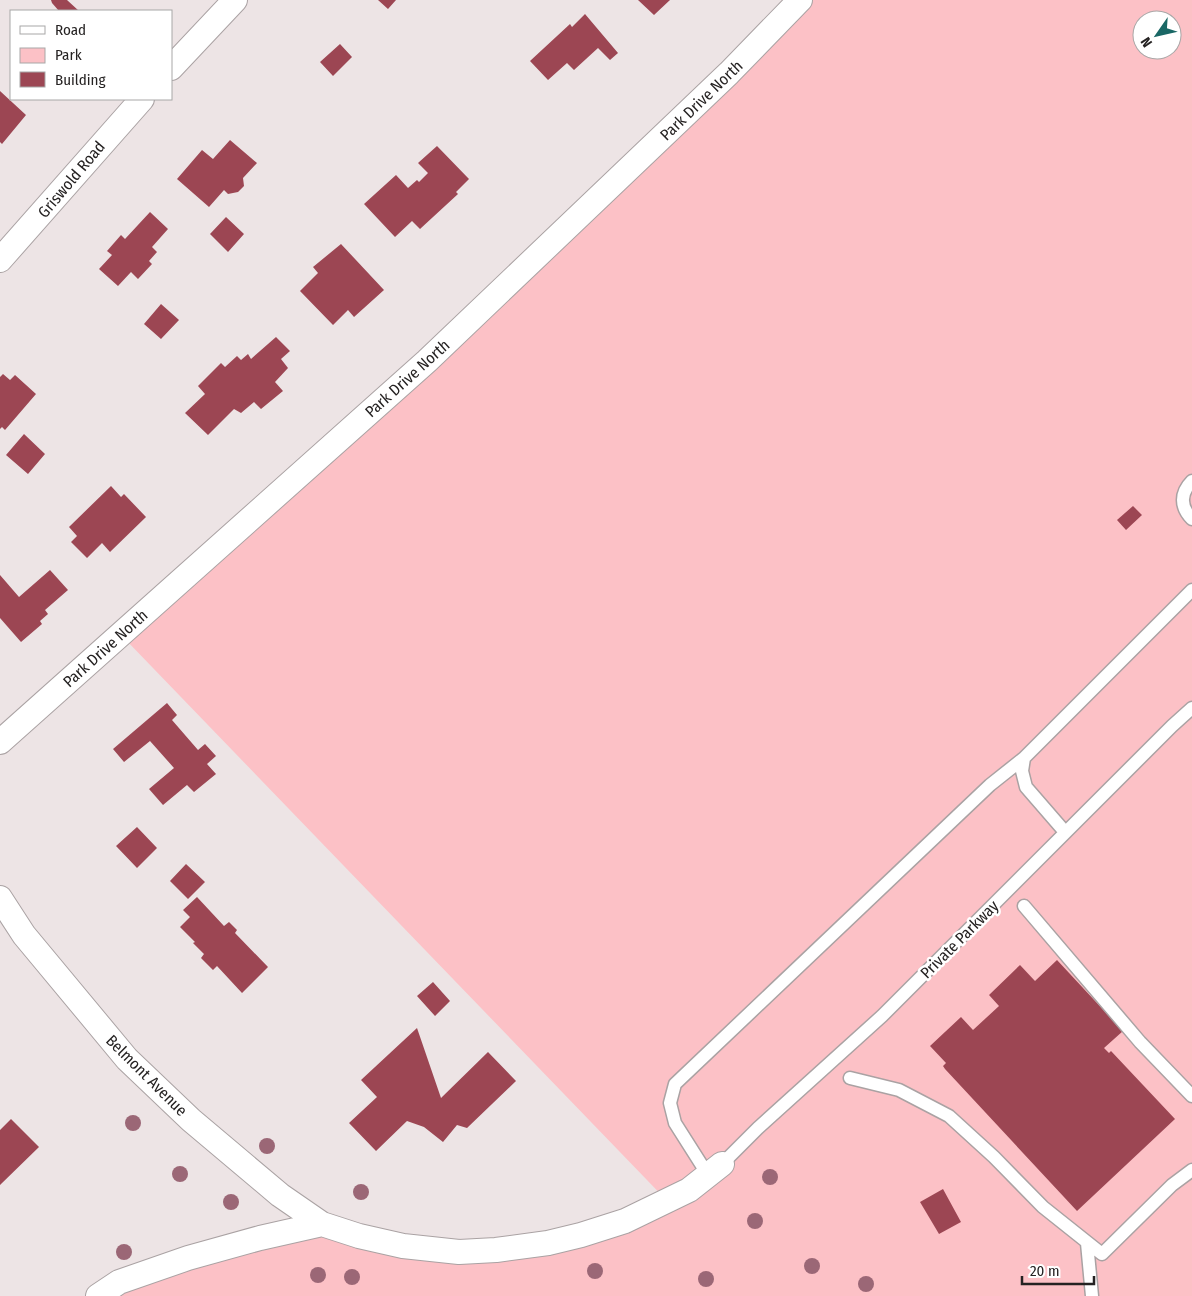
<svg xmlns="http://www.w3.org/2000/svg" width="1192" height="1296" viewBox="0 0 1192 1296" font-family="'Fira Sans Condensed',sans-serif">
  <rect width="100%" height="100%" fill="#ede4e5"/>
  <path fill="#fcc1c6" fill-rule="evenodd" d="M802 0H1192V1296H115L121 1291 232 1255 321 1236 437 1258 674 1208 125 639ZM1142 20H1172V50H1142Z"/>
  <path fill="#9c4653" d="M51 0H67L79 11H59L52 3Z
    M378 0H396L388 9Z
    M638 0H670L654 15Z
    M585 14 618 53 610 60 598 48 574 70 567 63 548 80 530 61 570 24 572 27Z
    M340 44 352 57 333 76 320 62Z
    M0 91 26 115 2 144 0 142Z
    M230 140 257 163 243 178 244 186 238 192 228 194 224 190 209 207 177 179 202 150 213 159Z
    M437 146 469 179 456 192 458 194 420 229 412 221 395 237 364 204 396 175 408 188 417 180 419 182 428 173 418 163Z
    M150 212 168 229 152 247 157 252 149 261 152 264 138 279 131 272 118 286 99 269 112 255 107 251 121 235 125 239Z
    M226 217 244 234 228 252 210 234Z
    M341 244 384 290 354 317 348 310 333 325 300 291 318 273 313 267Z
    M161 304 179 320 161 339 144 324Z
    M276 337 290 351 281 359 288 368 275 382 283 391 261 409 254 402 241 413 234 409 208 435 185 413 205 394 198 386 221 363 225 367 237 356 241 360 248 354 251 359Z
    M3 374 10 380 15 375 36 394 5 430 2 427 0 429V377Z
    M24 434 45 454 28 474 6 455Z
    M111 486 121 497 124 494 146 517 110 552 102 543 87 558 71 542 77 536 69 527Z
    M1133 506 1142 515 1126 530 1117 520Z
    M50 570 68 590 45 610 48 614 40 621 42 624 21 642 0 618V575L19 597Z
    M167 703 177 715 172 720 198 750 205 744 216 756 207 764 216 774 194 792 187 785 163 805 149 789 174 768 150 741 124 762 113 749Z
    M137 827 157 848 137 868 116 846Z
    M186 864 205 882 188 899 170 881Z
    M197 897 224 926 229 922 237 930 235 933 268 967 242 993 217 966 213 970 201 958 204 954 193 943 195 942 180 927 190 917 183 910Z
    M1057 960 1123 1031 1104 1048 1109 1053 1111 1051 1175 1119 1077 1211 945 1069 943 1066 946 1063 930 1046 961 1017 973 1030 999 1006 989 995 1020 965 1035 981Z
    M433 982 450 1001 435 1016 417 996Z
    M417 1028 441 1098 488 1052 516 1081 467 1128 457 1125 443 1142 424 1127 407 1121 376 1151 349 1123 377 1097 361 1080Z
    M11 1119 39 1147 0 1185V1130Z
    M943 1189 961 1222 939 1234 920 1202Z"/>
  <g fill="none" stroke-linecap="round" stroke-linejoin="round">
    <defs>
      <path id="service" d="M1192 481C1180 493 1180 507 1192 519
        M1065 832 1026 787 1022 771 1024 758 1192 590
        M1024 906 1140 1042 1192 1096
        M850 1078 899 1090 949 1116 994 1157 1043 1207 1102 1254 1172 1185 1192 1170
        M722 1164 758 1128 882 1016 1172 726 1192 708
        M708 1175 675 1123 670 1103 675 1084 990 785 1024 758
        M1087 1243 1092 1296"/>
      <path id="minor" d="M171 68 235 0
        M0 260 142 99
        M0 742 427 361 729 73 800 0
        M0 898 24 935 127 1059 191 1120 280 1195 322 1224
        M98 1296 119 1282 188 1258 260 1238 322 1224 359 1236 403 1246 459 1252 496 1250 548 1243 581 1235 625 1221 689 1190 722 1164"/>
    </defs>
    <use href="#service" stroke="#aaa2a3" stroke-width="15"/>
    <use href="#minor" stroke="#aaa2a3" stroke-width="26"/>
    <use href="#service" stroke="#fff" stroke-width="12"/>
    <use href="#minor" stroke="#fff" stroke-width="24"/>
  </g>
  <g fill="#9b6776">
    <circle cx="133" cy="1123" r="8"/>
    <circle cx="267" cy="1146" r="8"/>
    <circle cx="180" cy="1174" r="8"/>
    <circle cx="770" cy="1177" r="8"/>
    <circle cx="361" cy="1192" r="8"/>
    <circle cx="231" cy="1202" r="8"/>
    <circle cx="755" cy="1221" r="8"/>
    <circle cx="124" cy="1252" r="8"/>
    <circle cx="812" cy="1266" r="8"/>
    <circle cx="595" cy="1271" r="8"/>
    <circle cx="318" cy="1275" r="8"/>
    <circle cx="352" cy="1277" r="8"/>
    <circle cx="706" cy="1279" r="8"/>
    <circle cx="866" cy="1284" r="8"/>
  </g>
  <g text-anchor="middle" stroke-width="5" stroke-linejoin="round" paint-order="stroke">
    <g font-size="16" fill="#252222" stroke="#fff">
      <text transform="translate(701 100) rotate(-44)" y="6">Park Drive North</text>
      <text transform="translate(71 179) rotate(-50)" y="6">Griswold Road</text>
      <text transform="translate(407 378) rotate(-42)" y="6">Park Drive North</text>
      <text transform="translate(105 648) rotate(-42)" y="6">Park Drive North</text>
      <text transform="translate(959 939) rotate(-45)" y="6">Private Parkway</text>
      <text transform="translate(147 1075) rotate(45)" y="6">Belmont Avenue</text>
    </g>
  </g>
  <rect x="10" y="10" width="162" height="90" fill="#ffffff" stroke="#a8a7a7"/>
  <rect x="20" y="26" width="25" height="8" fill="#ffffff" stroke="#a8a7a7"/>
  <text x="55" y="35" font-size="15" fill="#252222">Road</text>
  <rect x="20" y="48" width="25" height="15" fill="#fcc1c6" stroke="#a8a7a7"/>
  <text x="55" y="60" font-size="15" fill="#252222">Park</text>
  <rect x="20" y="72" width="25" height="15" fill="#9c4653" stroke="#a8a7a7"/>
  <text x="55" y="85" font-size="15" fill="#252222">Building</text>
  <g transform="translate(1157 35) rotate(236)"><circle r="24" fill="#ffffff" stroke="#a8a7a7"/>
  <path d="M0-4L9 19L0 12L-9 19Z" fill="#196765"/>
  <text y="-8" font-size="14" font-weight="bold" text-anchor="middle" fill="#252222">N</text>
  </g>
  <path d="M1022 1276v8h72v-8" fill="none" stroke="#252222" stroke-width="2.5"/>
  <text x="1030" y="1276" font-size="15" fill="#252222" stroke="#ffffff" stroke-width="4" paint-order="stroke">20 m</text>
</svg>
